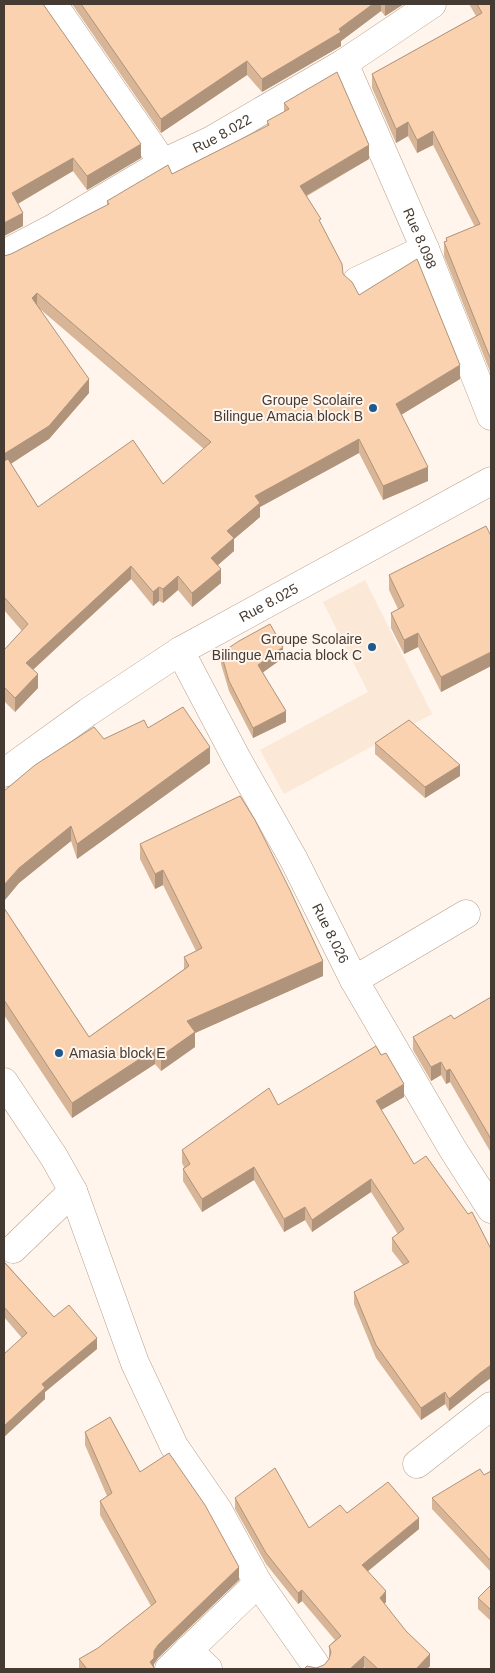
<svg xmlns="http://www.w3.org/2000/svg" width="495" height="1673" viewBox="0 0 495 1673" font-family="Helvetica,sans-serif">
  <rect width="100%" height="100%" fill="#fff5ec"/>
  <path fill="#fbe8d7" d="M365 580 432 714 284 794 260 750 368 692 323 602Z"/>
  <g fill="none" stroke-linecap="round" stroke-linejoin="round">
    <defs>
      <g id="minor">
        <path d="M53 4 163 163"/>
        <path id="s1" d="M344 63 425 249 491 416"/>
        <path id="s2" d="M4 254 55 227 163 163 210 141 344 63 432 4"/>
        <path d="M357 281 425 249"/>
        <path id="s3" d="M180 651 237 759 294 860 354 980 452 1148 491 1209"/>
        <path id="s4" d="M4 773 88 712 180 651 491 481"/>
        <path d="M354 980 466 914"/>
        <path d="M4 1082 54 1157 73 1191 135 1363 174 1446 218 1510 258 1583 315 1664"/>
        <path d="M13 1249 73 1191"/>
        <path d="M417 1464 491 1406"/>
        <path d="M188 1650 208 1669"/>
        <path d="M169 1669 258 1583"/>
      </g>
    </defs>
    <use href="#minor" stroke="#b79f8a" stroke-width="29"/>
    <use href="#minor" stroke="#fff" stroke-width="28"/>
  </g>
  <path fill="#d7b596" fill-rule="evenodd" d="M4 4 141 158 87 190 73 171 18 204 23 226 4 236Z
    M72 4H404L385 16 381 11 341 41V46L262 92 247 75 161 133Z
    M469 4H491V374L444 256V242L446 241V238L475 227 433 145 417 153 408 136 396 143 372 88V74L476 16Z
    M284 103 369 159 307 196 321 225 343 274 359 295 460 379 401 415 428 481 383 500 359 453 260 507V517L234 539V551L218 565 221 583 192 607 178 590 163 603 159 601 153 606 131 579 33 670 38 688 15 712 4 701V650L22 631 4 610V256L11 254 107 205V201L172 174 267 126V121L284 112ZM40 309 204 449 163 484 38 507 11 464 49 439 89 393Z
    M491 536V666L441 692 418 647 404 654 391 628V613L398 609 389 590V575Z
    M221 653 283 658 263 672 286 722 253 738 229 691 221 664Z
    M148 728 210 763 77 859 71 841 19 883 4 901V791L104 739Z
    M375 743 460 776 425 798 375 754Z
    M140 844 323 976 195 1033V1047L161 1071 155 1064 72 1118 4 1015V908L89 1037 184 969V957L196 951 163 885 155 889 140 859Z
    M491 997V1153L450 1082 446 1084 441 1075 431 1081 413 1050V1037L454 1019Z
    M404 1097 381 1110 480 1386 449 1411 445 1404 421 1420 376 1358 354 1304V1292L403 1265 392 1251V1238L398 1234 371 1192 312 1232 305 1220 284 1232 254 1180 202 1212 183 1181V1169L184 1167 182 1163V1150L278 1105Z
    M4 1261 54 1317 97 1349 45 1392V1399L4 1437V1354L22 1338 4 1317Z
    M85 1432 140 1472 239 1580 158 1658 154 1664V1668L155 1669H79V1659L98 1648 151 1606 100 1515V1501L107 1496 85 1445Z
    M491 1471V1572L432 1509V1498L484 1475Z
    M235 1498 309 1528 347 1513 419 1529 368 1571 386 1602 384 1604 430 1666 427 1669H366L364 1667 362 1669H304L316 1668 324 1665 329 1659V1646L335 1640 302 1601 298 1604 266 1564 235 1509Z
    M491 1585V1621L478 1609V1598Z"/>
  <path fill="#af937a" d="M373 4H381V11L341 41V46L262 92V79L339 29Z
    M385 4H404L385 16Z
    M247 61V75L161 133V119Z
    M408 122V136L396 143V129Z
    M433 131V145L417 153V140Z
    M141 144V158L87 190V176Z
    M369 145V159L300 199V186Z
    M73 158V171L12 207V193Z
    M23 213V226L4 236V223Z
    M37 293V307L32 298Z
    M460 365V379L396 418V404Z
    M89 379V393L49 439 4 468V454Z
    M359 439V453L260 507V517L234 539V551L211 571V558L227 531 255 496Z
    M428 467V481L383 500V486Z
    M131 566V579L26 676V663Z
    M221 569V583L192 607V593Z
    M178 576V590L163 603V589Z
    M159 587V601L153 606V592Z
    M418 633V647L404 654V640Z
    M283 647V658L258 676V665Z
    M491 652V666L441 692V677Z
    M38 674V688L15 712V698Z
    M286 711V722L253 738V728Z
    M210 747V763L77 859V844Z
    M460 765V776L425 798V787Z
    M71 826V841L19 883 4 901V885L19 868Z
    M163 870V885L155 889V874Z
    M323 961V976L195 1033V1047L161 1071V1056L187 1021Z
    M155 1049V1064L72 1118V1103Z
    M441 1062V1075L431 1081V1067Z
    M450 1069V1082L446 1084V1071Z
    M404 1084V1097L376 1113V1101Z
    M254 1167V1180L202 1212V1199Z
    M371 1179V1192L312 1232V1220Z
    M305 1207V1220L284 1232V1219Z
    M97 1338V1349L45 1392V1399L4 1437V1426L42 1384Z
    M491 1365V1378L480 1386 449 1411V1399L480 1373Z
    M445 1392V1404L421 1420V1408Z
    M419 1518V1529L362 1576V1565Z
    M239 1567V1580L158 1658 154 1664V1669L150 1662 154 1651 158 1645Z
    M302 1590V1601L298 1604V1593Z
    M386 1591V1602L380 1609V1598Z
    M430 1654V1666L427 1669H416Z
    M364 1656V1667L362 1669H350Z"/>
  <path fill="#fad2af" stroke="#af937a" d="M4 4H43L141 144 87 176 73 158 12 193 23 213 4 223Z
    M81 4H373L339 29 341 32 262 79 247 61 161 119Z
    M477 4H491V360L444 242 447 241 446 238 480 224 433 131 417 140 408 122 396 129 372 74 482 13Z
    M337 72 369 145 300 186 321 219 319 220 342 264 343 274 352 282 359 295 417 259 460 365 396 404 428 467 383 486 359 439 255 496 260 503 227 531 234 538 211 558 221 569 192 593 178 576 163 589 159 587 153 592 131 566 26 663 38 674 15 698 4 687V650L28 624 4 597V461L8 459 38 507 133 440 163 484 211 442 37 293 32 298 89 379 49 426 4 454V256L11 254 109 204 107 201 168 165 172 174 269 125 267 121 289 109 284 103Z
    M486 526 491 536V652L441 677 418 633 404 640 391 613 404 606 389 575Z
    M270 624 283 647 258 665 286 711 253 728 229 681 221 653 239 641Z
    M183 707 210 747 77 844 71 826 19 868 4 885V791L35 765 94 727 104 739 144 720 148 728Z
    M409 720 460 765 425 787 375 743Z
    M240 796 255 820 290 890 323 961 187 1021 195 1032 161 1056 155 1049 72 1103 4 1000V908L89 1037 189 966 184 957 202 948 163 870 155 874 140 844Z
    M491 997V1139L450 1069 446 1071 441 1062 431 1067 413 1037 451 1015 454 1019Z
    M376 1046 381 1055 386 1053 404 1084 376 1101 414 1164 426 1156 468 1214 472 1212 491 1249V1365L480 1373 449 1399 445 1392 421 1408 376 1345 354 1292 409 1262 392 1238 404 1229 371 1179 312 1220 305 1207 284 1219 254 1167 202 1199 183 1169 190 1164 182 1150 269 1088 278 1105Z
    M4 1262 54 1317 69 1305 97 1338 42 1384 45 1388 4 1426V1354L27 1333 4 1307Z
    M110 1417 140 1472 169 1453 205 1505 239 1567 158 1645 154 1651V1658L150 1662 155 1669H87L79 1659 98 1648 156 1602 100 1501 112 1493 85 1432Z
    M275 1468 309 1528 340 1505 347 1513 388 1482 419 1518 362 1565 386 1591 380 1598 406 1631 430 1654 416 1669H378L364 1656 350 1669H304L307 1666 316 1668 324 1665 329 1659 331 1652 329 1646 341 1636 302 1590 298 1593 266 1553 235 1498Z
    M480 1469 484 1475 491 1471V1561L432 1498Z
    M491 1585V1610L478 1598Z"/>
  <g fill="#1f578f" stroke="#fff5ec" stroke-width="2">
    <circle cx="373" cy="408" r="5"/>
    <circle cx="372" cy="647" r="5"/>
    <circle cx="59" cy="1053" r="5"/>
  </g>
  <g text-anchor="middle" stroke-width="4" stroke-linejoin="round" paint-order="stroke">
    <g font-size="14" fill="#453b32" stroke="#fff5ec">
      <text dy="5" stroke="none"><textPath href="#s2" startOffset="249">Rue 8.022</textPath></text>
      <text dy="5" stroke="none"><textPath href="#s1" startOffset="191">Rue 8.098</textPath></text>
      <text dy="5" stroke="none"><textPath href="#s4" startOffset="315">Rue 8.025</textPath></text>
      <text dy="5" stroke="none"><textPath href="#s3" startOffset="320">Rue 8.026</textPath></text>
    </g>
    <g font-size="14" fill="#453b32" stroke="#fff5ec" text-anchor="end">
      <text x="363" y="405">Groupe Scolaire<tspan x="363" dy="16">Bilingue Amacia block B</tspan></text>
      <text x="362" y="644">Groupe Scolaire<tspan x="362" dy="16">Bilingue Amacia block C</tspan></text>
      <text x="69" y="1058" text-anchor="start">Amasia block E</text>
    </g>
  </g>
  <rect width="495" height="1673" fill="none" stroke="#453b32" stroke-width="10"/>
</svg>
